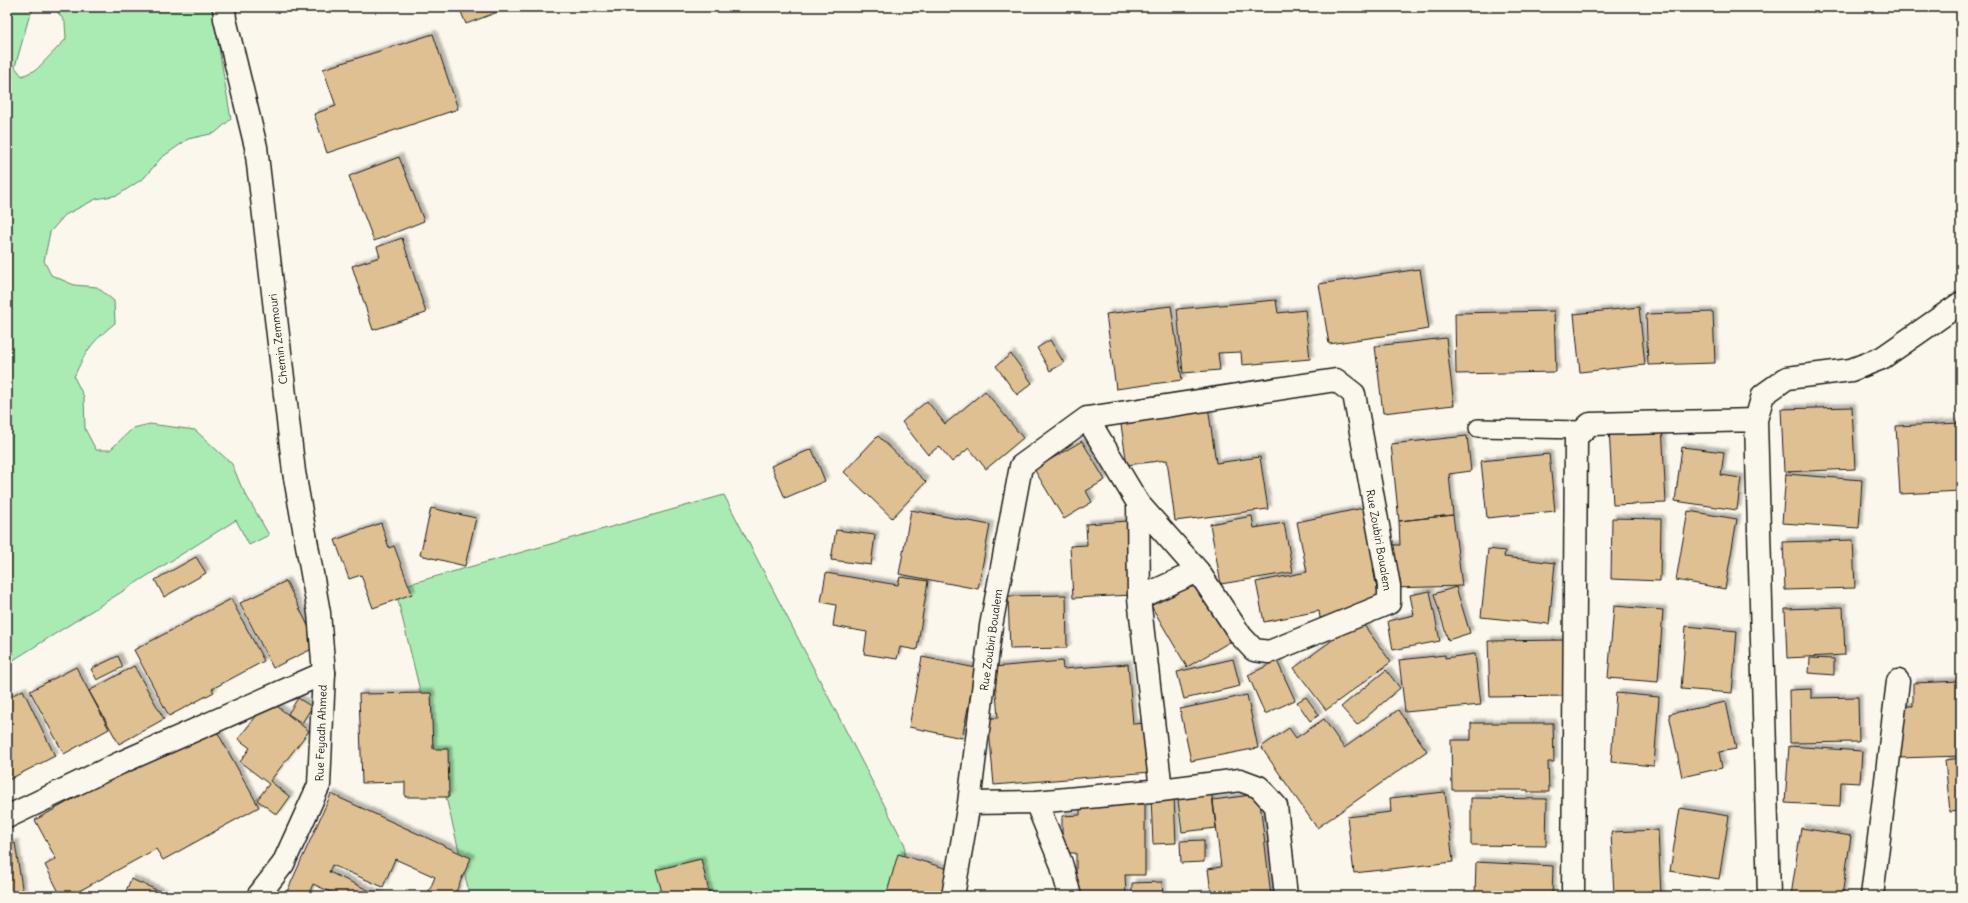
<svg xmlns="http://www.w3.org/2000/svg" width="1968" height="903" viewBox="0 0 1968 903" font-family="Delius,sans-serif">
  <defs>
    <filter id="shadow"><feDropShadow dx="3.5" dy="-3.5" stdDeviation="1" flood-color="#0004"/></filter>
  </defs>
  <rect width="100%" height="100%" fill="#fbf7ec"/>
  <filter id="ink" filterUnits="userSpaceOnUse"><feTurbulence type="fractalNoise" baseFrequency=".025" numOctaves="2"/><feDisplacementMap in="SourceGraphic" scale="8" xChannelSelector="R" yChannelSelector="G"/><feConvolveMatrix kernelMatrix="1 2 1 2 8 2 1 2 1" color-interpolation-filters="sRGB"/></filter>
  <g filter="url(#ink)">
    <path fill="#aaebb3" stroke="#638468" d="M7 7H35L29 17 15 67 22 76 36 70 66 39 65 22 54 7H212L231 119 215 133 188 139 161 158 144 178 118 195 96 199 65 215 50 232 44 261 51 275 74 285 97 287 114 301 115 323C92 342 86 350 74 377L84 397 85 429 96 450H110L133 428 150 424 195 430 232 464 241 486 269 535 249 545 236 520 7 664Z
      M724 495 905 845 903 896H470L395 588Z"/>
    <path fill="#dfc092" stroke="#1c1c1c" filter="url(#shadow)" d="M459 7H511L466 24Z
      M433 34 458 109 327 153 314 114 336 106 323 69Z
      M399 157 424 221 374 241 349 176Z
      M402 238 426 313 373 330 352 266 380 257 377 247Z
      M1420 269 1429 329 1329 344 1319 284Z
      M1276 300 1278 313 1305 310 1310 359 1242 365 1241 352 1218 353 1220 370 1183 373 1177 309Z
      M1171 306 1182 380 1116 389 1106 314Z
      M1639 307 1645 365 1580 372 1574 314Z
      M1554 311 1556 372 1456 374 1455 313Z
      M1713 312 1715 363 1648 365 1646 314Z
      M1446 338 1454 405 1383 413 1375 346Z
      M1050 340 1064 363 1050 371 1037 348Z
      M1011 354 1032 383 1017 395 996 366Z
      M985 391 1023 438 986 469 969 448 952 462 939 446 928 455 902 422 927 401 945 424Z
      M1208 406 1216 463 1260 457 1268 509 1175 521 1167 460 1127 465 1120 418Z
      M1852 407 1855 469 1784 472 1781 409Z
      M1961 423V491L1900 494 1896 426Z
      M1662 425 1666 503 1613 505 1609 427Z
      M878 436 926 482 892 518 844 472Z
      M1467 436 1471 471 1449 474 1453 515 1399 521 1391 444Z
      M1082 441 1105 480 1086 491 1092 502 1064 519 1034 469Z
      M1682 447 1724 452 1721 475 1741 478 1737 510 1675 501Z
      M812 449 825 481 785 498 771 466Z
      M1549 454 1555 511 1487 518 1481 461Z
      M1786 474 1862 480 1859 528 1782 523Z
      M431 508 476 518 465 566 420 555Z
      M1363 508 1376 567 1373 568 1380 605 1320 618 1319 611 1264 622 1256 582 1307 572 1297 522Z
      M911 510 990 525 978 589 899 574Z
      M1688 511 1737 519 1725 589 1676 580Z
      M1453 515 1462 586 1394 588 1389 545H1400L1399 521Z
      M1252 516 1254 528 1284 523 1293 572 1221 584 1210 524Z
      M1612 518 1661 519 1660 581 1611 579Z
      M1128 521 1132 595 1073 598 1070 546 1087 545 1086 524Z
      M381 523 389 548 394 546 412 594 373 608 361 575 349 579 335 540Z
      M836 530 875 535 871 565 831 560Z
      M1853 540 1855 588 1785 590 1783 542Z
      M1488 549 1505 551 1504 557 1555 563 1549 624 1481 617Z
      M196 557 206 573 164 597 155 580Z
      M826 573 898 585 900 577 928 581 917 650 900 647 897 659 864 654 867 632 833 626 836 605 821 602Z
      M1197 577 1233 640 1187 667 1150 604Z
      M286 581 318 646 273 668 240 603Z
      M1456 587 1470 633 1448 640 1434 594Z
      M1430 591 1440 641 1393 650 1388 621 1414 615 1410 595Z
      M1066 595 1067 648 1010 649 1008 596Z
      M231 599 264 661 212 689 214 692 169 716 134 650Z
      M1614 606 1663 610 1658 682 1608 678Z
      M1843 607 1845 655 1787 658 1785 609Z
      M1360 620 1391 662 1326 710 1294 668Z
      M1686 626 1737 631 1732 693 1681 689Z
      M1567 640 1568 696 1490 697 1488 641Z
      M1475 654 1481 705 1405 712 1399 660 1445 655V658Z
      M118 656 123 667 97 680 91 669Z
      M922 657 976 668 962 738 909 727Z
      M1810 658 1834 659V675L1809 673Z
      M1233 659 1240 686 1184 699 1177 672Z
      M1062 661 1063 669 1128 664 1133 724 1147 723 1151 772 994 785 988 718H998L994 667Z
      M1277 661 1295 700 1265 714 1248 675Z
      M134 666 164 719 119 744 89 691Z
      M76 667 109 729 64 754 30 691Z
      M1386 670 1400 688 1357 725 1341 707Z
      M1961 681V756L1899 758 1896 706H1913V683Z
      M1811 689V698L1858 697 1859 742 1790 743 1789 690Z
      M23 690 55 756 8 780 9 782 7 783V698Z
      M431 693 433 749H448L449 797H405V782L362 783 359 694Z
      M1616 693 1659 697 1654 766 1611 762Z
      M1247 695 1258 748 1191 761 1180 709Z
      M1306 697 1319 715 1310 721 1297 702Z
      M298 698 312 707 302 723 288 714Z
      M269 700 309 731 270 781 290 797 277 815 257 800 269 784 240 762 250 748 238 739Z
      M1726 702 1736 749 1719 752 1722 768 1682 777 1669 714Z
      M1398 710 1427 751 1317 828 1261 747 1289 728 1296 738 1324 719 1344 748Z
      M1471 723H1553L1554 762H1548L1549 792H1528V790H1452L1451 740H1471Z
      M215 728 259 807 163 860 156 849 70 896H61L45 865 56 859 35 820 162 750Z
      M1789 746 1862 751 1860 783 1841 782 1840 806 1785 803Z
      M1961 758V811L1950 812 1945 760Z
      M1211 789 1216 828 1182 832 1177 793Z
      M1445 792 1453 862 1354 873 1347 817 1391 812 1390 798Z
      M331 794 471 858 454 896H427L435 877 395 859 383 887 332 865 329 872 381 896H339L313 884 308 896H285Z
      M1259 794 1271 896H1181L1211 893 1208 869 1221 867 1213 800Z
      M1174 798 1176 843 1153 844 1151 799Z
      M1471 798 1547 799 1546 846 1471 845Z
      M1080 804H1145V875H1125L1126 894 1076 895V853H1062V816L1080 815Z
      M1680 808 1729 816 1719 879 1670 871Z
      M1801 828 1851 836 1842 896H1791Z
      M1658 830 1661 896H1614L1611 832Z
      M1204 840V862L1181 863 1180 841Z
      M15 843 23 894 7 896V845Z
      M898 854 955 871 947 896H886Z
      M701 859 710 896H663L656 870Z
      M1476 862 1553 866 1552 896H1475Z
      M131 879 171 896H124Z
      M1162 882 1163 896H1132V883Z"/>
    <g fill="none" stroke-linecap="round" stroke-linejoin="round">
      <defs>
        <path id="lane" d="M1478 428 1582 430"/>
        <path id="street" d="M1138 503 1139 598 1161 790
          M1139 598 1198 571
          M1036 802 1061 863 1070 896
          M969 803 1036 802 1161 790 1240 780 1259 787 1276 806 1286 896
          M7 817 120 763 324 673
          M953 896 969 803 991 626 1021 466 1087 418 1138 503 1198 571 1241 636 1254 650 1269 652 1389 603V586L1354 394 1336 380 1087 418
          M1573 896 1576 437 1590 424 1756 420
          M1769 896 1756 420 1763 395 1787 378 1851 370 1882 358 1961 303
          M1872 896 1898 681"/>
        <path id="secondary" d="M224 7 225 19 256 147 294 472 319 613 324 673 319 785 283 864 258 896"/>
      </defs>
      <use href="#lane" stroke="#1c1c1c" stroke-width="20"/>
      <use href="#street" stroke="#1c1c1c" stroke-width="25"/>
      <use href="#secondary" stroke="#1c1c1c" stroke-width="25"/>
      <use href="#lane" stroke="#fbf7ec" stroke-width="17"/>
      <use href="#street" stroke="#fbf7ec" stroke-width="22"/>
      <use href="#secondary" stroke="#fbf7ec" stroke-width="22"/>
    </g>
  </g>
  <g text-anchor="middle" stroke-width="4" stroke-linejoin="round" paint-order="stroke">
    <g font-size="11" fill="#1c1c1c" stroke="#fbf7ec">
      <text transform="translate(278 339) rotate(-97)" y="4">Chemin Zemmouri</text>
      <text transform="translate(1379 540) rotate(80)" y="4">Rue Zoubiri Boualem</text>
      <text transform="translate(991 640) rotate(-82)" y="4">Rue Zoubiri Boualem</text>
      <text transform="translate(321 733) rotate(-88)" y="4">Rue Feyadh Ahmed</text>
    </g>
  </g>
  <rect width="1968" height="903" fill="none" stroke="#fbf7ec" stroke-width="24"/>
  <rect x="12" y="12" width="1944" height="879" fill="none" stroke="#1c1c1c" stroke-width="1.5" filter="url(#ink)"/>
</svg>
